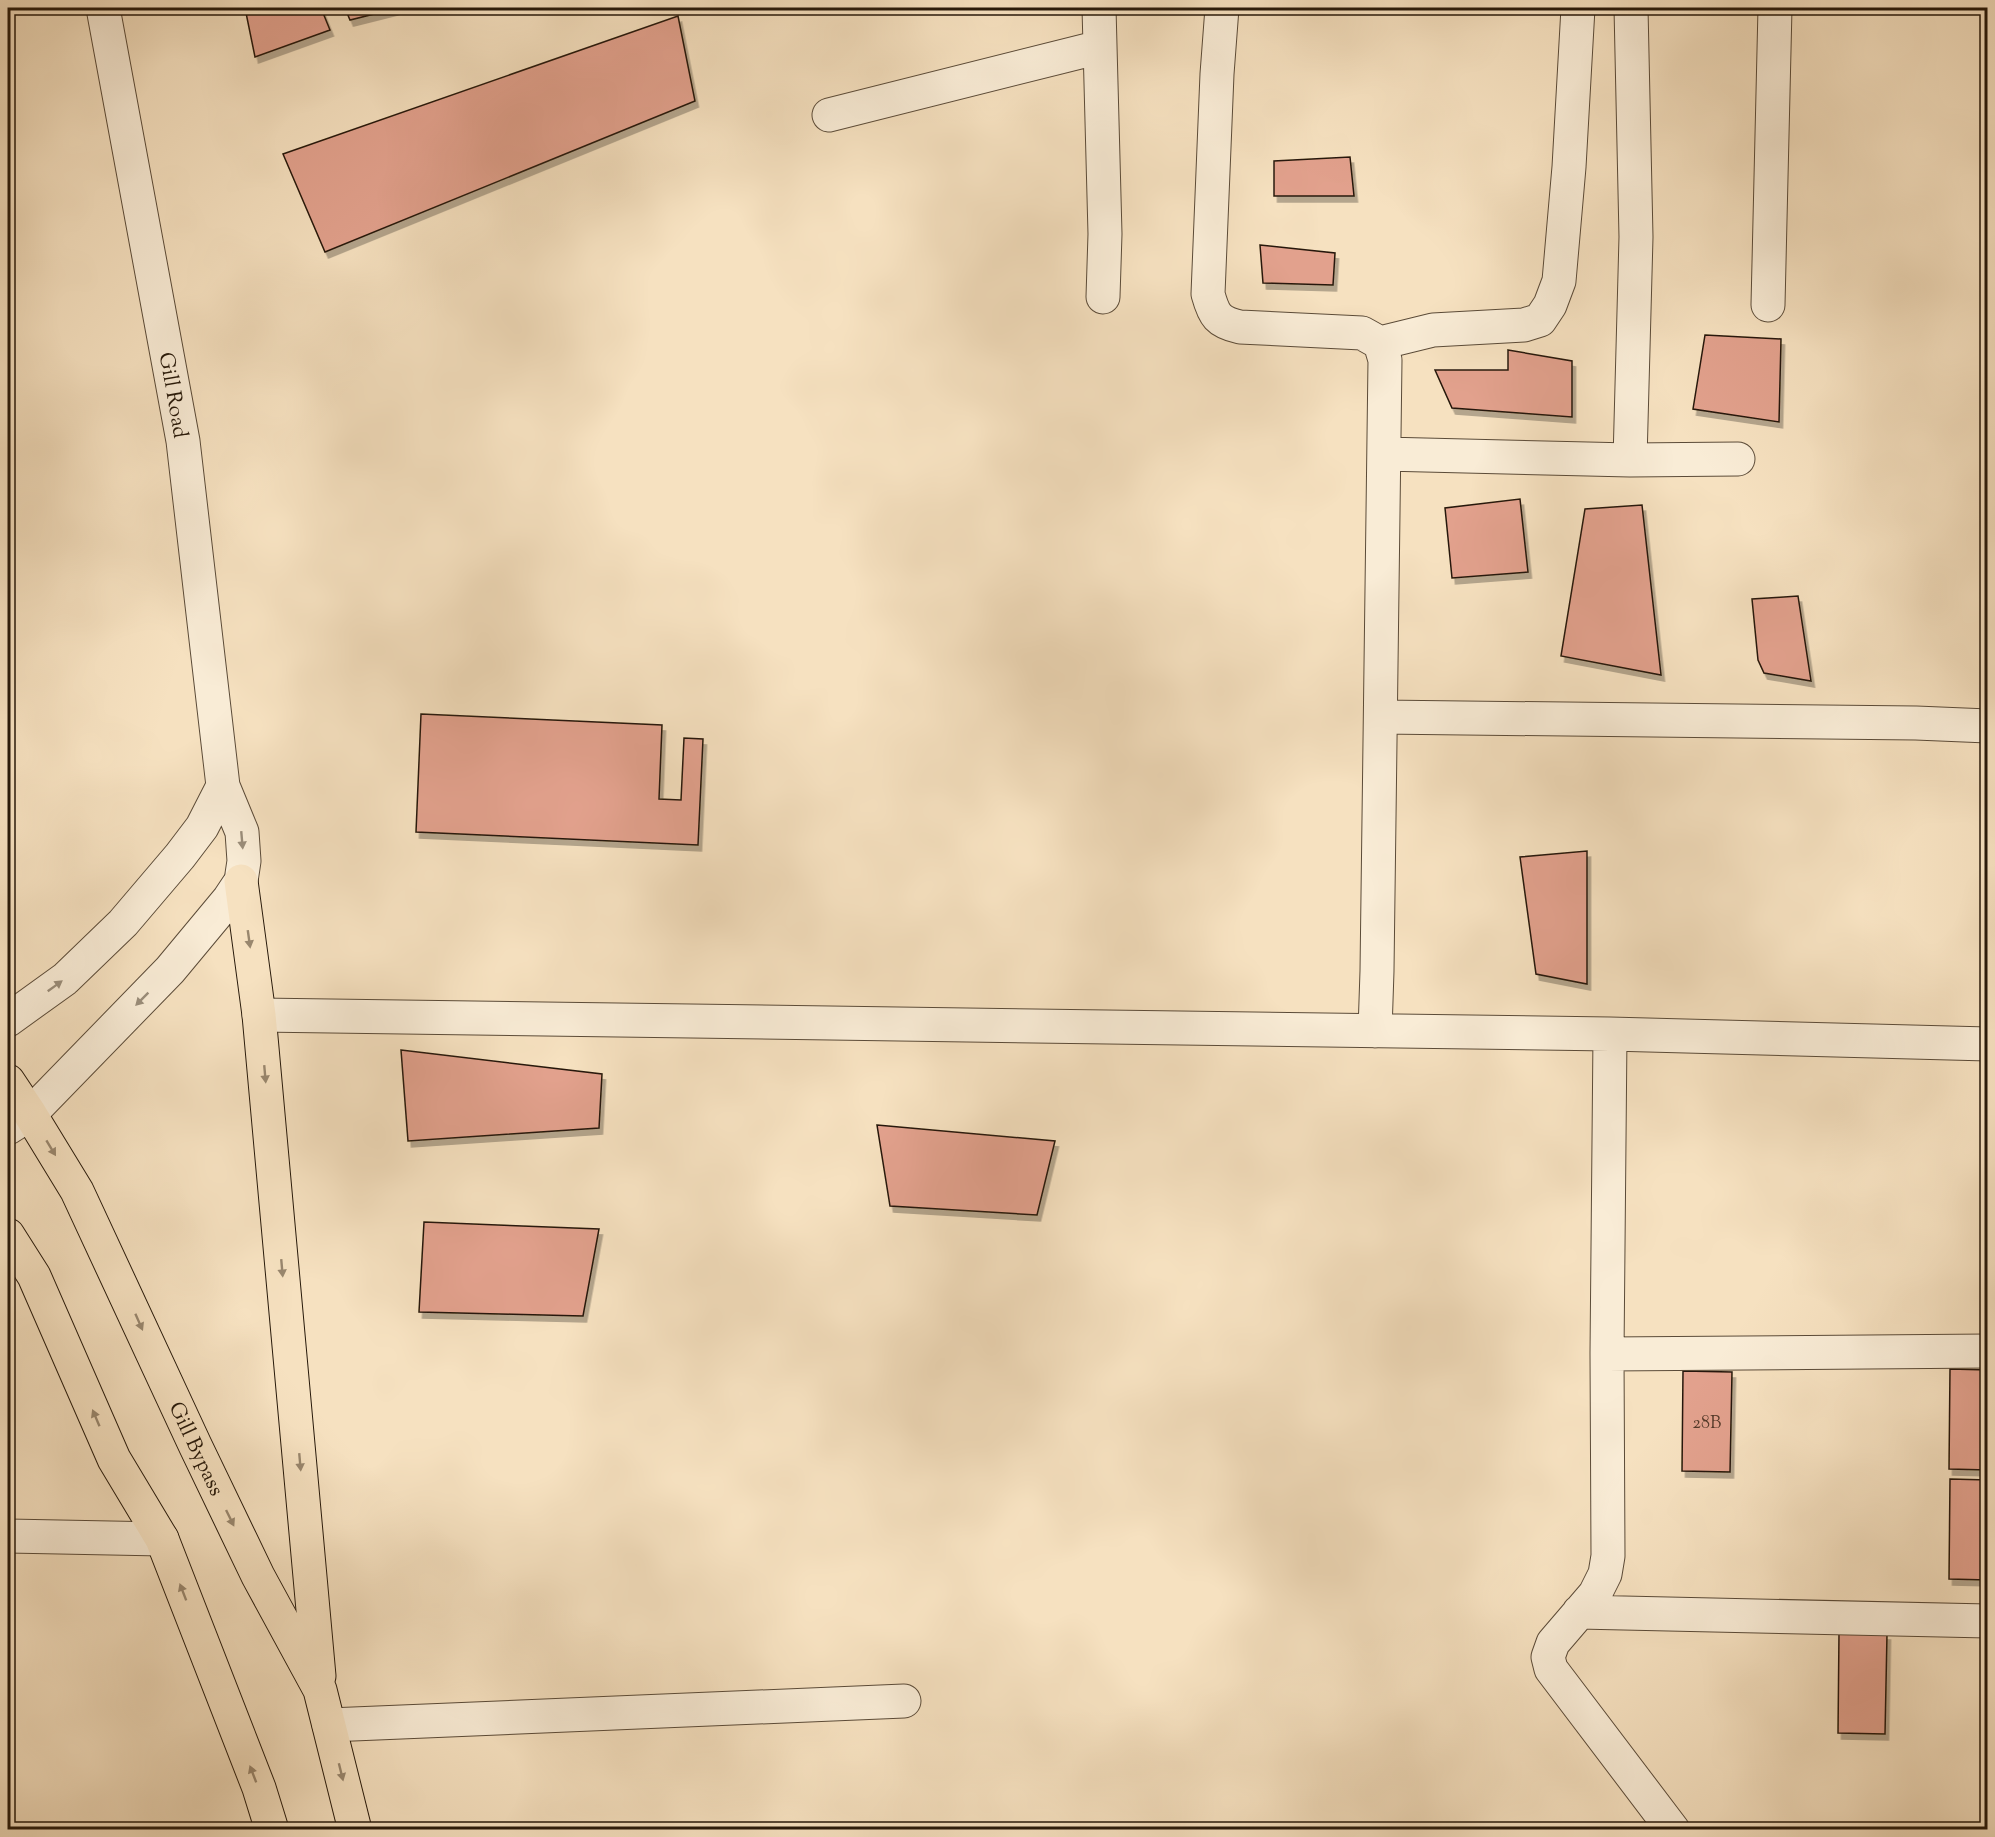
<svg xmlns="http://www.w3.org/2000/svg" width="1995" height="1837" viewBox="0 0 1995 1837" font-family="'Sorts Mill Goudy',serif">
  <defs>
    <filter id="shadow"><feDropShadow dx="3.5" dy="6" stdDeviation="0" flood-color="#0004"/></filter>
  </defs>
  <rect width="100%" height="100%" fill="#f6e1c0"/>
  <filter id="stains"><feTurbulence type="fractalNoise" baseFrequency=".00333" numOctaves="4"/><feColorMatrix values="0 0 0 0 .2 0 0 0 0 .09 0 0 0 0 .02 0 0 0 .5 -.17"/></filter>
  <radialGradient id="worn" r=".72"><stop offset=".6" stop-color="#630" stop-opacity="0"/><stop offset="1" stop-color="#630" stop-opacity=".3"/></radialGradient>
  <path fill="#e2a18d" stroke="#27190a" stroke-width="1.5" filter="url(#shadow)" d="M245 8H321L330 30 255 57Z
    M345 8H393L394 9 350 20Z
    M678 16 695 101 325 252 283 154Z
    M1350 157 1354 196H1274V161Z
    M1260 245 1335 253 1333 285 1263 283Z
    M1705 335 1781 339 1779 422 1693 409Z
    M1508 350 1572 361V417L1452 408 1435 370H1508Z
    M1520 499 1528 572 1452 578 1445 508Z
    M1642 505 1661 675 1561 656 1585 509Z
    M1798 596 1811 681 1764 673 1758 660 1752 599Z
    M421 714 662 725 659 799 681 800 684 738 703 739 698 845 416 832Z
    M1587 851V984L1536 974 1520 857Z
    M401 1050 602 1074 599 1128 408 1141Z
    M877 1125 1055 1141 1037 1215 890 1206Z
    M424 1222 599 1229 583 1316 419 1312Z
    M1950 1369 1988 1370V1470L1949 1469Z
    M1683 1371 1732 1372 1730 1472 1682 1471Z
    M1950 1479 1988 1480V1580L1949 1579Z
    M1839 1633 1887 1634 1885 1734 1838 1733Z
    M1986 1636H1988V1736H1984Z"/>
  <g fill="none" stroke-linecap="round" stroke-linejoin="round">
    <defs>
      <path id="minor" d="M1099 8 1105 234 1103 297
        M1222 8 1217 74 1208 294C1214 316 1218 322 1240 327L1362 333 1380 343 1385 360 1377 971 1375 1031
        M829 115 1100 47
        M1768 305 1775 8
        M1380 343 1433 330 1524 325 1540 320 1550 305 1559 281 1569 167 1578 8
        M1384 454 1630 460 1738 459
        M1630 460 1636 237 1631 8
        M1381 717 1916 723 1988 726
        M259 1015 1610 1034 1988 1044
        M8 1020 65 979 123 923 180 856 202 827 223 786
        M1610 1034 1607 1354 1608 1556 1605 1574 1595 1594 1553 1643 1548 1657 1551 1669 1673 1830
        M8 1128 30 1114 170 970 229 899 241 881 244 861 242 832 223 786 183 441 103 8
        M1607 1354 1988 1351
        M8 1536 162 1539
        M1579 1612 1988 1621
        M329 1725 904 1701"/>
      <g id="major">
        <path d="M241 881 259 1015 319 1676"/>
        <path id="s1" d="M8 1081 30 1114 77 1191 195 1445 258 1576 320 1690 355 1830"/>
        <path d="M8 1235 34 1276 114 1459 162 1539 259 1788 272 1830"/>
      </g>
    </defs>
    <use href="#minor" stroke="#5b4b38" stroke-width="35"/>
    <use href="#major" stroke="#27190a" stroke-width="35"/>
    <use href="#minor" stroke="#f9ecd6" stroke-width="33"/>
    <use href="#major" stroke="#f6e1c0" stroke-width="33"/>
  </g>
  <defs><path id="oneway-solid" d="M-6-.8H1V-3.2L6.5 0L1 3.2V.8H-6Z" transform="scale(1.5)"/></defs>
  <g fill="#9a8d7a">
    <use href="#oneway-solid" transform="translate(242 840) rotate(85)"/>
    <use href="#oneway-solid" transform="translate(55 986) rotate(-36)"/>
    <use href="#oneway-solid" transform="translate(142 999) rotate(135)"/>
  </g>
  <g fill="#99876e">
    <use href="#oneway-solid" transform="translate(249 939) rotate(82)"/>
    <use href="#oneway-solid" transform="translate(265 1074) rotate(85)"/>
    <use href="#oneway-solid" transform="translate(51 1148) rotate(59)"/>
    <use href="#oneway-solid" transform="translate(282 1268) rotate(85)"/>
    <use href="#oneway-solid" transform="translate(139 1322) rotate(66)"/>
    <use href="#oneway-solid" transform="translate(96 1418) rotate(-113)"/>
    <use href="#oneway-solid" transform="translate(300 1462) rotate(85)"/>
    <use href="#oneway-solid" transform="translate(230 1518) rotate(64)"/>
    <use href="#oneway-solid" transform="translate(183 1592) rotate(-111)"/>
    <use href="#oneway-solid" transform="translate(341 1772) rotate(76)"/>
    <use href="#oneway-solid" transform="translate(253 1774) rotate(-111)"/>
  </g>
  <g text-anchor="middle" stroke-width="5" stroke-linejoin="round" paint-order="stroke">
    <g font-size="18" fill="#563b2b">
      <text x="1707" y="1428">28B</text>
    </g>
    <g font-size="21" fill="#27190a" stroke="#f9ecd6">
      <text transform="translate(174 395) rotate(80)" y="7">Gill Road</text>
      <text dy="7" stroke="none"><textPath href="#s1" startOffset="414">Gill Bypass</textPath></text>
    </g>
  </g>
  <rect width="1995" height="1837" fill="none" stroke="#f6e1c0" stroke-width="30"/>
  <rect x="9" y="9" width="1977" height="1819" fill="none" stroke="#27190a" stroke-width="3"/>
  <rect x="15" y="15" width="1965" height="1807" fill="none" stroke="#27190a" stroke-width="1.5"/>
  <rect width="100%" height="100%" filter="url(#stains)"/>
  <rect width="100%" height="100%" fill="url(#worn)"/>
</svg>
